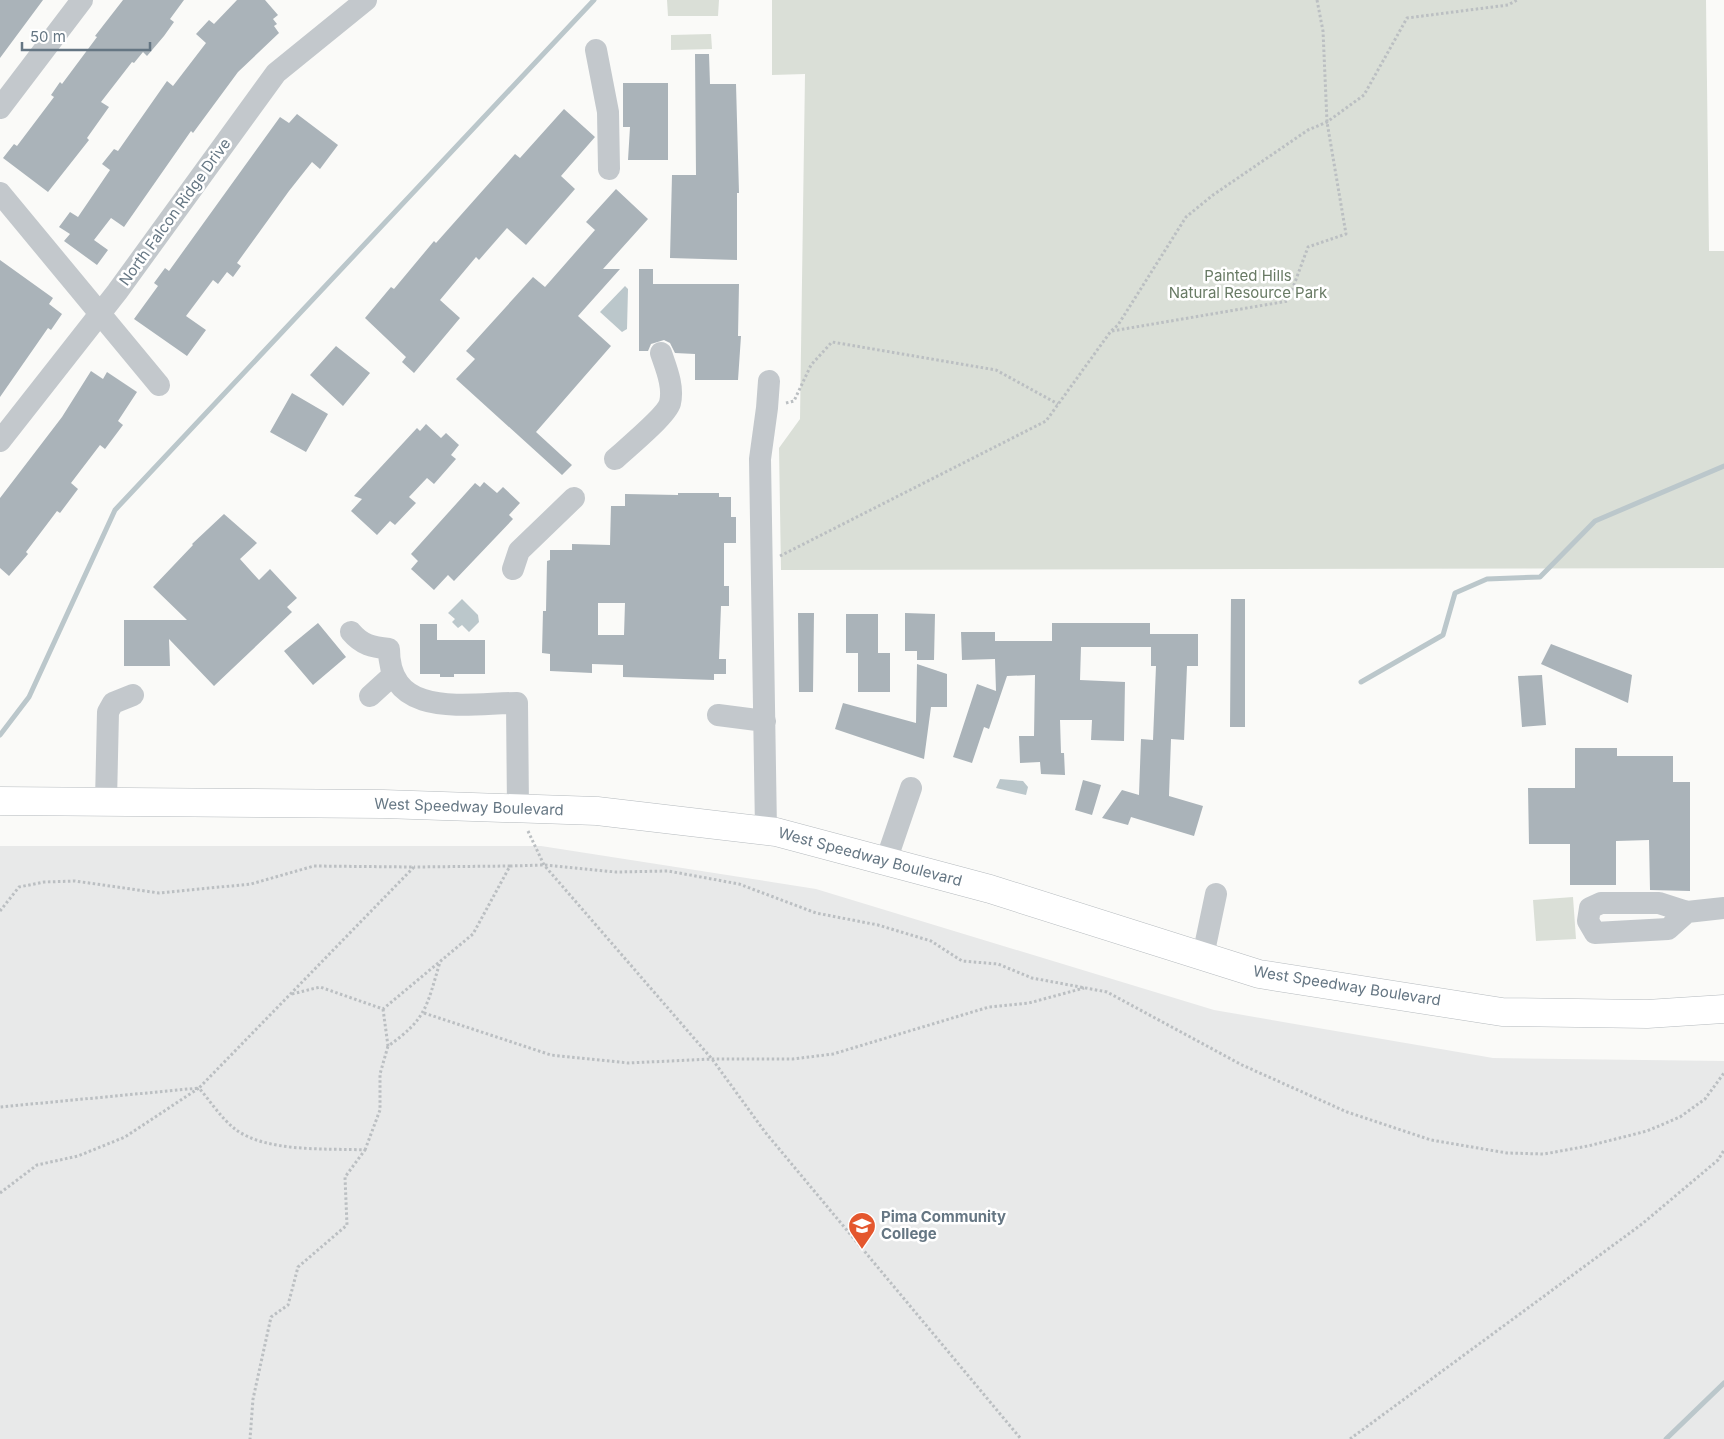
<svg xmlns="http://www.w3.org/2000/svg" width="1724" height="1439" viewBox="0 0 1724 1439" font-family="Inter,sans-serif">
  <rect width="100%" height="100%" fill="#fafaf8"/>
  <path fill="#e8e9e9" d="M0 846H541L816 889 1214 1010 1493 1058 1724 1061V1439H0Z"/>
  <path fill="#dadfd7" d="M667 0H719L718 16H668Z
    M772 0H1706L1709 251H1724V568L781 570 779 448 800 419 805 74 772 75Z
    M711 34 712 49 671 50V35Z
    M1573 897 1576 939 1536 941 1533 900Z"/>
  <path fill="#bbc7cb" d="M625 286 628 289 627 329 622 332 600 312Z
    M462 599 478 615 479 622 469 632 462 625 458 628 452 622 455 619 448 613Z
    M1000 779 1023 781 1028 787 1026 795 996 788Z"/>
  <g fill="none" stroke-linecap="round" stroke-linejoin="round">
    <path stroke="#bbc7cb" stroke-width="5" d="M1361 682 1443 635 1455 593 1487 579 1540 577 1595 521 1724 466
      M0 735 29 697 115 510 594 0
      M1666 1439 1724 1383"/>
  </g>
  <path fill="#aab3b9" fill-rule="evenodd" d="M0 0H43L0 58Z
    M123 0H184L170 19 174 22 164 36 147 56 143 52 134 63 132 62 101 102 109 107 87 138 89 140 48 192 3 158 14 144 17 146 54 97 51 95 60 82 62 84 97 37 95 36Z
    M237 0H265L278 15 273 19 277 24 274 26 279 33 238 72 193 133 191 131 124 227 111 218 94 240 108 250 97 265 64 241 70 234 59 227 70 212 78 217 110 170 102 164 114 149 118 151 167 81 173 86 206 43 196 34 209 20 214 24Z
    M695 54H709L710 84H736L739 193H737V260L670 258 672 175H696Z
    M623 83H668V160H628L630 127H623Z
    M564 109 595 137 561 176 575 189 526 245 507 228 479 260 476 257 440 300 460 318 414 373 402 362 406 357 365 318 391 287 394 289 434 241 436 243 515 154 520 158Z
    M297 114 338 145 320 169 312 162 289 191 237 263 241 266 233 277 227 272 218 284 213 280 186 316 206 330 187 356 134 319 158 286 154 283 165 268 169 271 280 117 289 123Z
    M616 189 648 219 603 269H620L578 316 611 346 536 432 572 465 562 475 456 379 475 359 466 351 533 277 545 287 595 230 586 222Z
    M0 260 53 298 49 304 62 314 51 330 48 328 0 397Z
    M639 269H653V284H739L738 336H741L738 380H695V354L675 353 670 343 664 340 651 344 648 351H639Z
    M336 346 370 373 343 406 310 375Z
    M91 371 103 379 107 372 137 392 118 421 123 425 105 449 100 445 71 483 78 489 60 513 57 511 26 552 28 554 9 576 0 568V498L62 417Z
    M292 393 328 414 306 452 270 432Z
    M426 424 441 438 446 433 459 445 451 455 456 459 434 484 427 478 409 497 416 503 395 525 390 521 377 535 351 511 362 499 354 496 417 428 420 431Z
    M484 482 497 493 503 487 520 503 509 515 513 519 454 581 448 575 434 590 411 569 418 561 411 554 475 483 480 487Z
    M678 493H719V497H731V517H736V543H724V586H729V606H721L719 659H726V674H714V680L623 677V665L592 664V673L550 671V654L542 653 543 611H546L547 561 550 560V550H572V544L610 545 611 506H625V494L678 495ZM598 603H625L624 635H598Z
    M224 514 257 543 240 559 259 580 270 569 297 598 287 607 292 612 214 686 169 639 170 666H124V620H187L153 587 193 545 192 544Z
    M1231 599H1245V727H1230Z
    M798 613H814L813 692H799Z
    M905 613 935 614 934 660H917V651H905Z
    M846 614H878V653H890V692H858V653H846Z
    M318 623 346 657 313 685 284 651Z
    M1052 623H1150V634H1198V666H1187L1184 740 1171 739 1169 796 1203 806 1194 836 1131 817 1128 825 1102 818 1122 790 1139 795 1141 739 1153 740 1156 666H1151V647H1081L1080 680 1125 682 1124 741 1091 740 1092 720H1060L1061 753H1064L1065 775 1041 774 1040 762 1020 763 1019 736H1034L1035 675 1007 676 989 729 984 727 972 763 953 757 977 684 996 691 995 659 962 660 961 632H995V641H1052Z
    M420 624H437V640H485V674H454V677H440V674H420Z
    M1551 644 1632 675 1628 703 1541 664Z
    M917 664 947 674V707H931L924 759 835 729 843 703 916 723Z
    M1542 675 1546 725 1522 727 1518 676Z
    M1575 748H1617V756H1673V782H1690V891L1650 890 1649 840 1616 841V885H1570V844H1529L1528 788H1575Z
    M1083 780 1101 785 1092 815 1075 810Z"/>
  <g fill="none" stroke-linecap="round" stroke-linejoin="round">
    <defs>
      <path id="major" d="M0 801 383 804 597 811 776 832 990 889 1259 974 1502 1012 1647 1014 1724 1009"/>
    </defs>
    <use href="#major" stroke="#b5babe" stroke-width="29"/>
    <path stroke="#bbbfc2" stroke-width="3" stroke-dasharray="2.5 2.5" stroke-linecap="butt" d="M1112 331 1288 301 1308 247 1346 234 1327 122 1323 31 1317 0
      M786 403 794 401 811 365 832 342 996 370 1058 404
      M780 556 1046 421 1111 331 1118 325 1186 217 1213 195 1308 130 1327 122 1364 95 1407 18 1508 5 1517 0
      M528 831 544 865 712 1059 765 1132 1021 1439
      M510 866 544 865 616 872 668 871 739 884 816 913 878 925 931 941 962 961 998 964 1032 978 1107 992 1242 1065 1347 1112 1431 1140 1507 1153 1544 1154 1588 1146 1647 1131 1680 1117 1705 1099 1724 1073
      M0 911 19 887 44 882 75 881 159 893 251 884 314 866 414 867 199 1088 0 1107
      M292 994 320 987 383 1009 473 934 510 866 414 867
      M383 1009 388 1046C427 1019 427 1005 440 962
      M424 1013 551 1055 628 1063 712 1059H793L833 1054 989 1007 1029 1003 1084 988
      M365 1150 380 1110V1074L388 1046
      M0 1193 37 1165 78 1156 125 1137 199 1088C210 1101 222 1119 235 1129 267 1153 327 1148 365 1150L345 1177 347 1225 298 1267 288 1305 271 1317 253 1399 250 1439
      M1350 1439 1642 1224 1718 1160 1724 1150"/>
    <path stroke="#c3c8cc" stroke-width="22" d="M596 50 608 112 609 169
      M0 108 82 0
      M0 193 159 385
      M0 441 117 292 276 73 366 0
      M615 459C626 449 667 415 670 403 674 386 666 368 661 353
      M513 569 519 551 574 498
      M351 632C362 645 372 647 389 649 389 720 468 703 517 703L518 809
      M370 696 393 675
      M718 715 765 721
      M106 801 108 712 113 703 133 695
      M766 830 760 459 767 408 769 381
      M886 861 911 788
      M1687 912 1668 929 1595 933 1588 921 1590 908 1601 903H1659L1687 912 1724 908
      M1203 956 1216 894"/>
    <use href="#major" stroke="#fff" stroke-width="28"/>
  </g>
  <defs>
    <symbol id="university-pin" viewBox="-11 -11 22 30"><path d="M0 17L-7.5 6A9.5 9.5 0 1 1 7.5 6Z" fill="#e4572e" stroke="#fff"/><path d="M0-5L7-2L0 1L-7-2ZM-4 1L0 2.5L4 1V4Q0 6-4 4Z" fill="#fff"/></symbol>
  </defs>
  <g fill-rule="evenodd">
    <use href="#university-pin" x="846" y="1210" width="32" height="43"/>
  </g>
  <g text-anchor="middle" stroke-width="5" stroke-linejoin="round" paint-order="stroke">
    <g font-size="15" fill="#657683" stroke="#fff">
      <text transform="translate(175 212) rotate(-54)" y="5">North Falcon Ridge Drive</text>
      <text transform="translate(469 807) rotate(2)" y="5">West Speedway Boulevard</text>
      <text transform="translate(870 857) rotate(15)" y="5">West Speedway Boulevard</text>
      <text transform="translate(1347 986) rotate(9)" y="5">West Speedway Boulevard</text>
    </g>
    <g font-size="15" fill="#687a64" stroke="#fff">
      <text x="1248" y="281">Painted Hills<tspan x="1248" dy="17">Natural Resource Park</tspan></text>
    </g>
    <g font-size="15" font-weight="bold" fill="#657683" stroke="#fff" text-anchor="start">
      <text x="881" y="1222">Pima Community<tspan x="881" dy="17">College</tspan></text>
    </g>
  </g>
  <path d="M22 42v8h128v-8" fill="none" stroke="#657683" stroke-width="2.5"/>
  <text x="30" y="42" font-size="15" fill="#657683" stroke="#ffffff" stroke-width="4" paint-order="stroke">50 m</text>
</svg>
